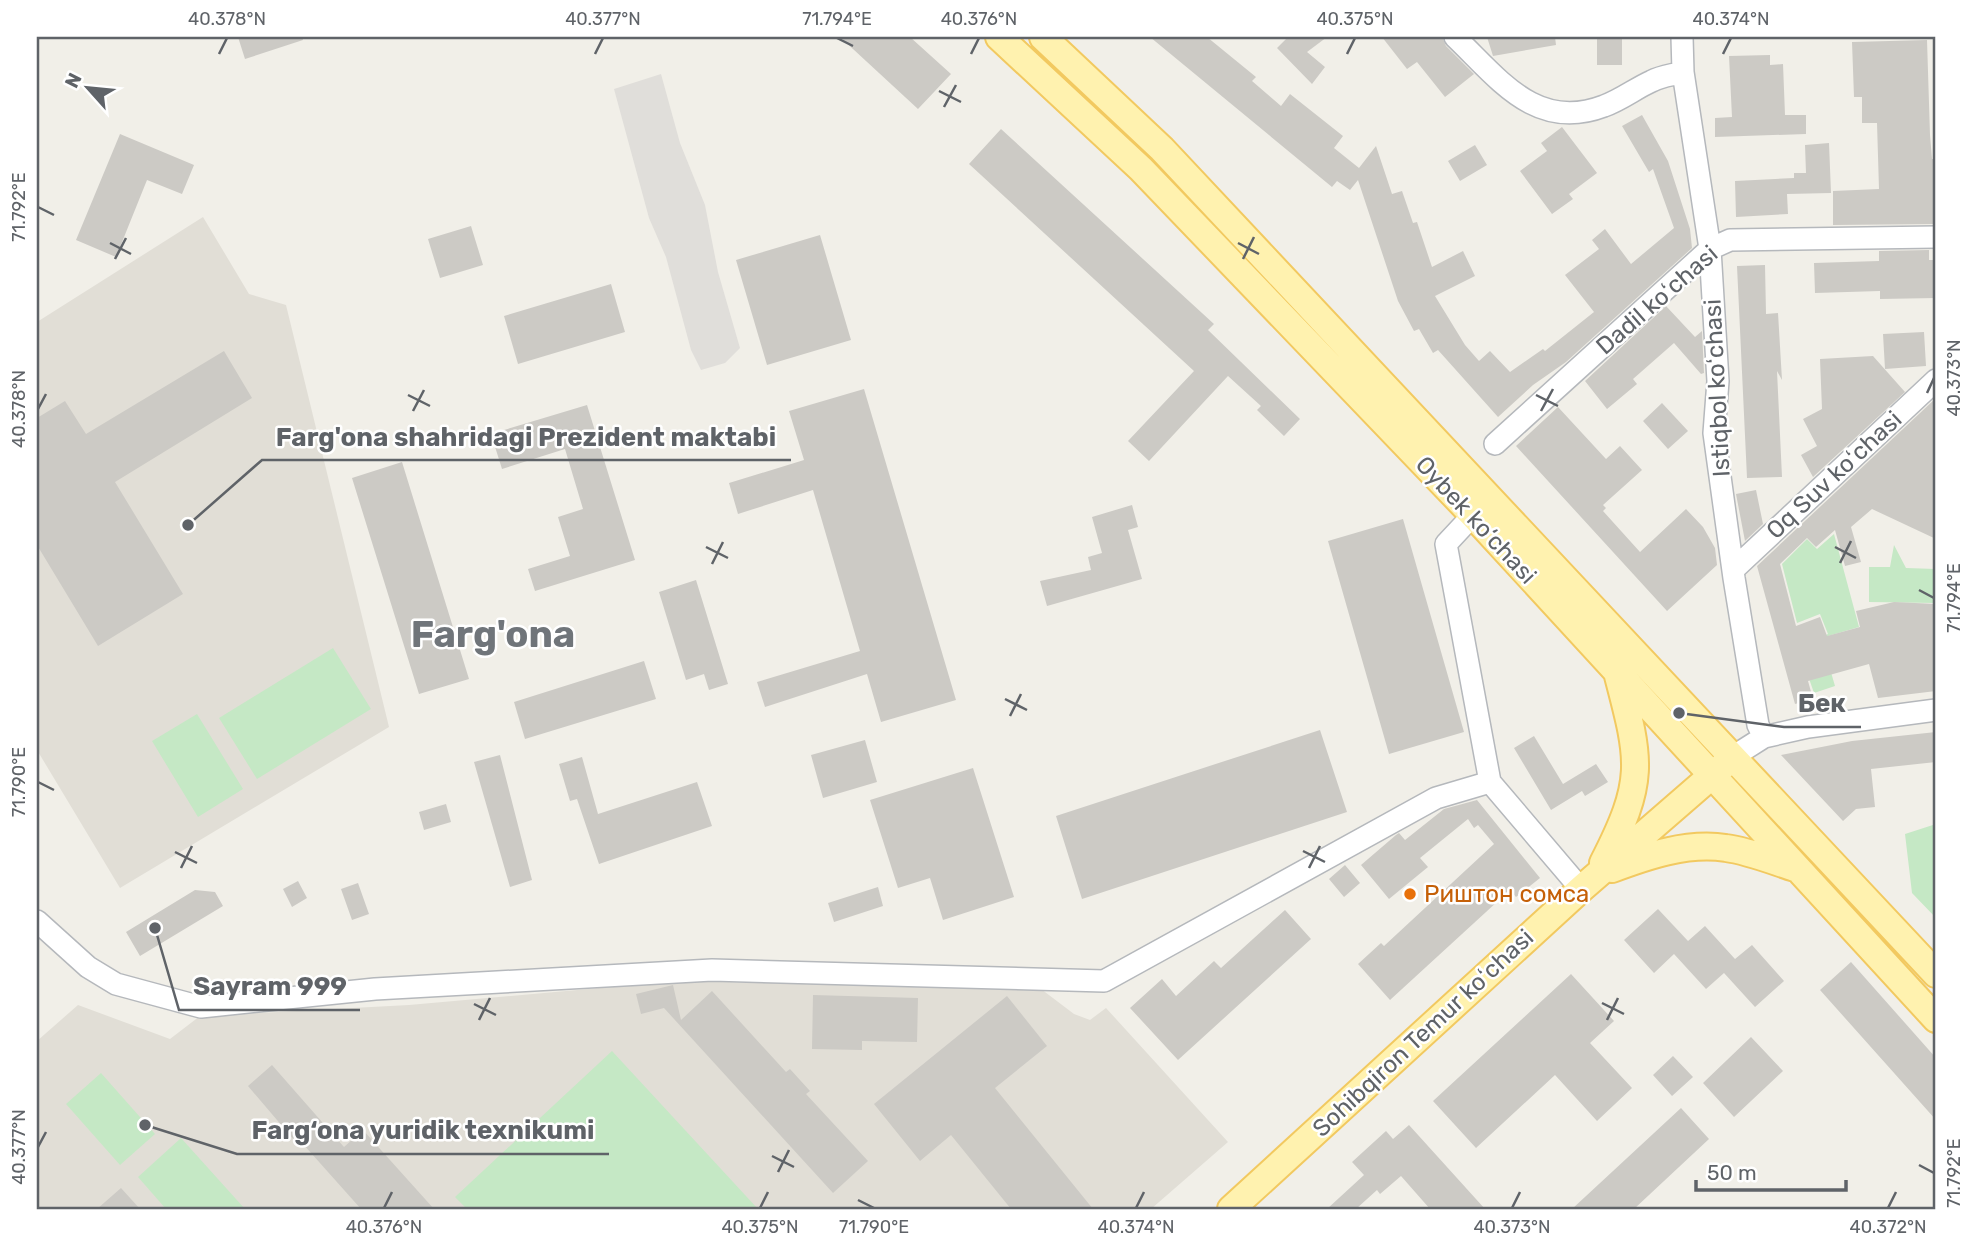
<svg xmlns="http://www.w3.org/2000/svg" width="1973" height="1246" viewBox="0 0 1973 1246" font-family="Rubik,sans-serif">
  <rect width="100%" height="100%" fill="#f1efe8"/>
  <path fill="#e0deda" d="M661 74 680 143 705 205 718 272 740 348 725 363 701 370 691 350 666 257 649 218 614 89Z"/>
  <path fill="#e1ded6" d="M203 217 249 294 286 305 389 727 120 888 37 750V322Z
    M677 981 1041 989 1074 1014 1090 1020 1106 1008 1228 1142 1151 1209H37V1041L78 1005 170 1039 200 1016 409 1005Z"/>
  <path fill="#c5e8c5" d="M1834 534 1859 627 1821 638 1835 686 1814 693 1803 661 1810 642 1828 634 1820 614 1797 623 1782 564 1807 539 1817 549Z
    M1894 545 1906 568 1936 569V603L1869 602V567H1890Z
    M333 648 371 709 257 779 219 718Z
    M197 714 243 789 198 817 152 741Z
    M1936 824V918L1912 893 1905 834Z
    M612 1051 758 1209H467L455 1197Z
    M101 1073 155 1134 120 1165 66 1104Z
    M181 1138 245 1209H166L138 1177Z"/>
  <path fill="#cccac5" d="M238 37H302L303 40 245 59Z
    M840 37H910L951 74 918 109Z
    M1150 37H1207L1256 77 1252 81 1281 106 1290 94 1343 136 1334 148 1359 168 1376 146 1392 194 1402 191 1413 223 1417 222 1432 267 1463 251 1475 276 1435 296 1465 345 1479 361 1490 351 1510 372 1543 349 1545 351 1594 312 1565 275 1599 249 1592 240 1605 229 1631 264 1674 228 1653 169 1649 172 1622 126 1642 115 1668 161 1690 229 1692 248 1566 362 1533 385 1498 417 1438 350 1433 353 1419 329 1414 331 1398 301 1358 180 1350 190 1337 181 1332 187Z
    M1288 37H1327L1307 52 1325 67 1312 84 1277 48Z
    M1382 37H1442L1446 46 1474 74 1445 97 1417 62 1407 69Z
    M1487 37H1555L1556 45 1493 56Z
    M1597 37H1622V65H1597Z
    M1927 40 1930 135 1932 159H1936V224L1833 225V191L1879 189 1877 123H1862V97H1854L1852 42Z
    M1770 55V65L1783 64 1785 115H1806V134L1715 137V118L1732 117 1729 56Z
    M1562 127 1597 173 1569 194 1573 199 1552 214 1520 171 1547 151 1541 143Z
    M1001 129 1214 324 1208 330 1300 419 1284 436 1257 410 1261 406 1228 376 1149 461 1128 441 1194 371 969 164Z
    M120 134 194 165 182 194 147 180 116 257 76 240Z
    M1829 143 1831 193 1787 194 1788 214 1736 217 1735 181 1794 178V173H1806L1805 145Z
    M1475 145 1487 165 1460 181 1448 161Z
    M471 226 483 265 440 278 428 239Z
    M820 235 851 340 767 365 736 260Z
    M1929 250V260H1936V298L1880 299V291L1815 293 1814 263 1879 261V251Z
    M1765 265 1766 314 1778 313 1782 380 1777 371 1782 477 1747 478 1737 266Z
    M611 284 625 332 518 364 504 316Z
    M1666 306 1695 337 1702 331 1704 373 1701 374 1674 343 1633 379 1637 384 1607 409 1585 381Z
    M1924 332 1926 366 1885 369 1883 334Z
    M224 351 252 398 115 482 183 594 98 646 37 545V418L65 401 86 434Z
    M1873 356 1905 392 1813 477 1801 455 1817 446 1803 419 1822 409 1820 359Z
    M864 389 956 700 881 722 867 674 765 707 757 682 860 651 813 490 738 514 729 483 804 460 789 411Z
    M1936 398V539L1872 509 1851 527 1861 562 1845 566 1835 530 1816 547 1807 538 1780 564 1796 626 1820 617 1827 636 1860 627 1856 611 1894 602 1936 604V691L1878 698 1869 664 1808 681 1813 699 1795 704 1757 566Z
    M1662 403 1688 431 1668 449 1643 421Z
    M587 405 635 560 535 591 528 569 570 556 558 517 583 509 565 449 502 469 491 434Z
    M1558 407 1606 459 1620 446 1642 470 1603 505 1606 508 1603 511 1640 552 1686 509 1703 527 1715 548 1717 565 1667 611 1516 446Z
    M402 462 469 679 419 694 352 478Z
    M1756 490 1763 524 1745 541 1736 494Z
    M1132 505 1138 527 1128 530 1142 579 1047 606 1040 581 1091 570 1088 557 1102 553 1092 517Z
    M1403 519 1464 732 1389 754 1328 541Z
    M696 580 728 684 709 690 704 674 686 680 659 592Z
    M644 661 656 699 525 739 514 702Z
    M1320 730 1347 812 1082 899 1056 816Z
    M1936 732V762L1871 769 1875 807 1856 809 1843 821 1781 755 1852 741Z
    M1534 736 1563 784 1596 764 1608 782 1585 796 1582 791 1551 810 1514 748Z
    M865 740 877 782 823 798 811 755Z
    M500 755 532 880 510 887 474 762Z
    M582 757 598 814 697 782 712 826 599 864 577 799 570 801 559 764Z
    M973 768 1014 897 943 920 930 878 898 888 870 800Z
    M1477 800 1540 878 1516 897 1510 890 1390 1000 1358 964 1381 943 1384 946 1494 844 1478 825 1474 828 1468 819 1420 858 1428 867 1389 899 1361 865 1396 835 1399 833 1405 840 1444 809Z
    M446 804 451 822 424 830 419 812Z
    M1345 865 1360 883 1344 897 1329 879Z
    M298 881 307 898 292 907 283 889Z
    M358 883 369 914 352 920 341 889Z
    M878 887 883 906 834 922 828 903Z
    M195 890 215 892 223 906 140 956 126 932Z
    M1658 909 1688 941 1705 926 1735 959 1752 945 1784 981 1755 1007 1724 973 1706 989 1674 954 1654 973 1624 940Z
    M1285 910 1311 939 1178 1060 1130 1008 1162 979 1176 996 1214 961 1221 968Z
    M1851 962 1936 1058V1120L1820 990Z
    M1571 974 1614 1021 1590 1043 1632 1088 1597 1121 1555 1075 1476 1148 1433 1101Z
    M673 985 681 1020 712 991 786 1072 790 1069 810 1091 806 1094 868 1161 833 1193 664 1008 641 1014 636 994Z
    M813 995 918 998 917 1042 862 1041V1050L812 1049Z
    M1007 996 1047 1046 995 1088 1093 1209H1011L951 1135 920 1161 874 1104Z
    M1751 1037 1783 1071 1734 1117 1703 1083Z
    M1673 1056 1693 1077 1672 1096 1653 1075Z
    M272 1065 344 1147 363 1130 434 1209H361L303 1144 300 1147 248 1086Z
    M1681 1108 1709 1139 1634 1209H1572Z
    M1409 1125 1485 1209H1430L1401 1176 1380 1194 1377 1190 1356 1209H1327L1364 1175 1352 1162 1386 1131 1393 1139Z
    M121 1188 140 1209H97Z"/>
  <g fill="none" stroke-linecap="round" stroke-linejoin="round">
    <defs>
      <path id="minor" d="M1455 37C1499 79 1536 132 1604 106 1621 100 1636 88 1652 81 1661 76 1673 75 1683 72
        M1682 37 1683 72 1710 249 1718 381 1714 433 1734 578 1758 725 1764 737
        M1495 444 1710 249 1730 240 1936 237
        M1473 515 1446 544 1490 782
        M1733 570 1936 380
        M1734 756 1764 737 1808 727 1936 710
        M37 921 88 967 116 984 201 1007 375 989 712 970 1104 981 1436 798 1490 782 1581 889"/>
      <path id="major" d="M999 37 1141 169 1473 515 1936 1019
        M1043 37 1162 149 1936 974
        M1603 863C1645 781 1641 763 1618 676
        M1612 869C1647 856 1687 842 1726 848 1749 851 1773 861 1795 868
        M1231 1209 1581 889 1724 765"/>
    </defs>
    <use href="#minor" stroke="#b5b8bc" stroke-width="24"/>
    <use href="#major" stroke="#f2c960" stroke-width="30"/>
    <use href="#minor" stroke="#fff" stroke-width="21"/>
    <use href="#major" stroke="#fff2af" stroke-width="26"/>
  </g>
  <path fill="none" stroke="#5f6368" stroke-width="2.5" d="M837 38 853 46M219 54 227 38M595 54 603 38M971 54 979 38M1347 54 1355 38M1723 54 1731 38M939 91 961 102M944 107 956 85M38 207 54 215M110 243 131 254M1238 243 1259 254M115 259 126 238M1243 259 1254 237M1927 393 1934 378M408 395 430 406M1536 395 1558 406M38 409 46 394M413 411 424 390M1541 411 1553 389M706 547 728 558M1835 547 1856 558M1840 563 1851 541M712 564 723 542M1919 590 1934 598M1005 699 1027 710M1010 716 1021 694M38 782 54 790M1303 851 1325 862M175 852 197 863M181 868 192 846M1309 868 1320 846M1602 1003 1624 1014M474 1004 496 1015M479 1020 490 998M1607 1020 1618 998M38 1147 46 1132M772 1156 794 1167M1919 1165 1934 1173M778 1172 789 1150M858 1200 874 1208M384 1208 392 1192M760 1208 768 1192M1136 1208 1144 1192M1512 1208 1520 1192M1888 1208 1896 1192"/>
  <circle fill="#e8710a" stroke="#fff" stroke-width="2.5" cx="1410" cy="894" r="7"/>
  <g text-anchor="middle" stroke-width="5" stroke-linejoin="round" paint-order="stroke">
    <g font-size="24" fill="#5f6368" stroke="#fff">
      <text transform="translate(1657 300) rotate(-41)" y="8">Dadil koʻchasi</text>
      <text transform="translate(1717 388) rotate(-93)" y="8">Istiqbol koʻchasi</text>
      <text transform="translate(1834 475) rotate(-43)" y="8">Oq Suv koʻchasi</text>
      <text transform="translate(1476 520) rotate(47)" y="8">Oybek ko‘chasi</text>
      <text transform="translate(1423 1033) rotate(-43)" y="8">Sohibqiron Temur koʻchasi</text>
    </g>
    <g font-size="24" fill="#c56008" stroke="#fff" text-anchor="start">
      <text x="1424" y="902">Риштон сомса</text>
    </g>
    <g font-size="38" font-weight="bold" fill="#70757a" stroke="#fff">
      <text x="493" y="647">Farg'ona</text>
    </g>
  </g>
  <path fill="none" stroke="#5f6368" stroke-width="2.5" d="M188 525L262 460H791M1679 713L1784 727H1861M155 928L179 1010H360M145 1125L237 1154H609"/>
  <g fill="#5f6368" stroke="#fff" stroke-width="2.5">
    <circle cx="188" cy="525" r="7"/>
    <circle cx="1679" cy="713" r="7"/>
    <circle cx="155" cy="928" r="7"/>
    <circle cx="145" cy="1125" r="7"/>
  </g>
  <g font-size="26" text-anchor="middle" font-weight="bold" fill="#5f6368" stroke="#fff" stroke-width="5" stroke-linejoin="round" paint-order="stroke">
    <text x="526" y="446">Farg'ona shahridagi Prezident maktabi</text>
    <text x="1822" y="712">Бек</text>
    <text x="270" y="995">Sayram 999</text>
    <text x="423" y="1139">Farg‘ona yuridik texnikumi</text>
  </g>
  <rect width="1973" height="1246" fill="none" stroke="#ffffff" stroke-width="77"/>
  <g transform="translate(88 88) rotate(297)" stroke="#ffffff" stroke-width="5" paint-order="stroke">
  <path d="M0-5L12 26L0 18L-12 26Z" fill="#5f6368"/>
  <text y="-10" font-size="19" font-weight="bold" text-anchor="middle" fill="#5f6368">N</text>
  </g>
  <path d="M1696 1180v10h150v-10" fill="none" stroke="#5f6368" stroke-width="3.5"/>
  <text x="1707" y="1180" font-size="21" fill="#5f6368" stroke="#ffffff" stroke-width="5" paint-order="stroke">50 m</text>
  <rect x="38" y="38" width="1896" height="1170" fill="none" stroke="#5f6368" stroke-width="2.5"/>
  <g font-size="18" text-anchor="middle" fill="#5f6368">
    <text x="227" y="25">40.378°N</text>
    <text x="603" y="25">40.377°N</text>
    <text x="837" y="25">71.794°E</text>
    <text x="979" y="25">40.376°N</text>
    <text x="1355" y="25">40.375°N</text>
    <text x="1731" y="25">40.374°N</text>
    <text transform="translate(19 207) rotate(-90)" y="6">71.792°E</text>
    <text transform="translate(1954 378) rotate(-90)" y="6">40.373°N</text>
    <text transform="translate(19 409) rotate(-90)" y="6">40.378°N</text>
    <text transform="translate(1954 598) rotate(-90)" y="6">71.794°E</text>
    <text transform="translate(19 782) rotate(-90)" y="6">71.790°E</text>
    <text transform="translate(19 1147) rotate(-90)" y="6">40.377°N</text>
    <text transform="translate(1954 1173) rotate(-90)" y="6">71.792°E</text>
    <text x="384" y="1233">40.376°N</text>
    <text x="760" y="1233">40.375°N</text>
    <text x="874" y="1233">71.790°E</text>
    <text x="1136" y="1233">40.374°N</text>
    <text x="1512" y="1233">40.373°N</text>
    <text x="1888" y="1233">40.372°N</text>
  </g>
</svg>
